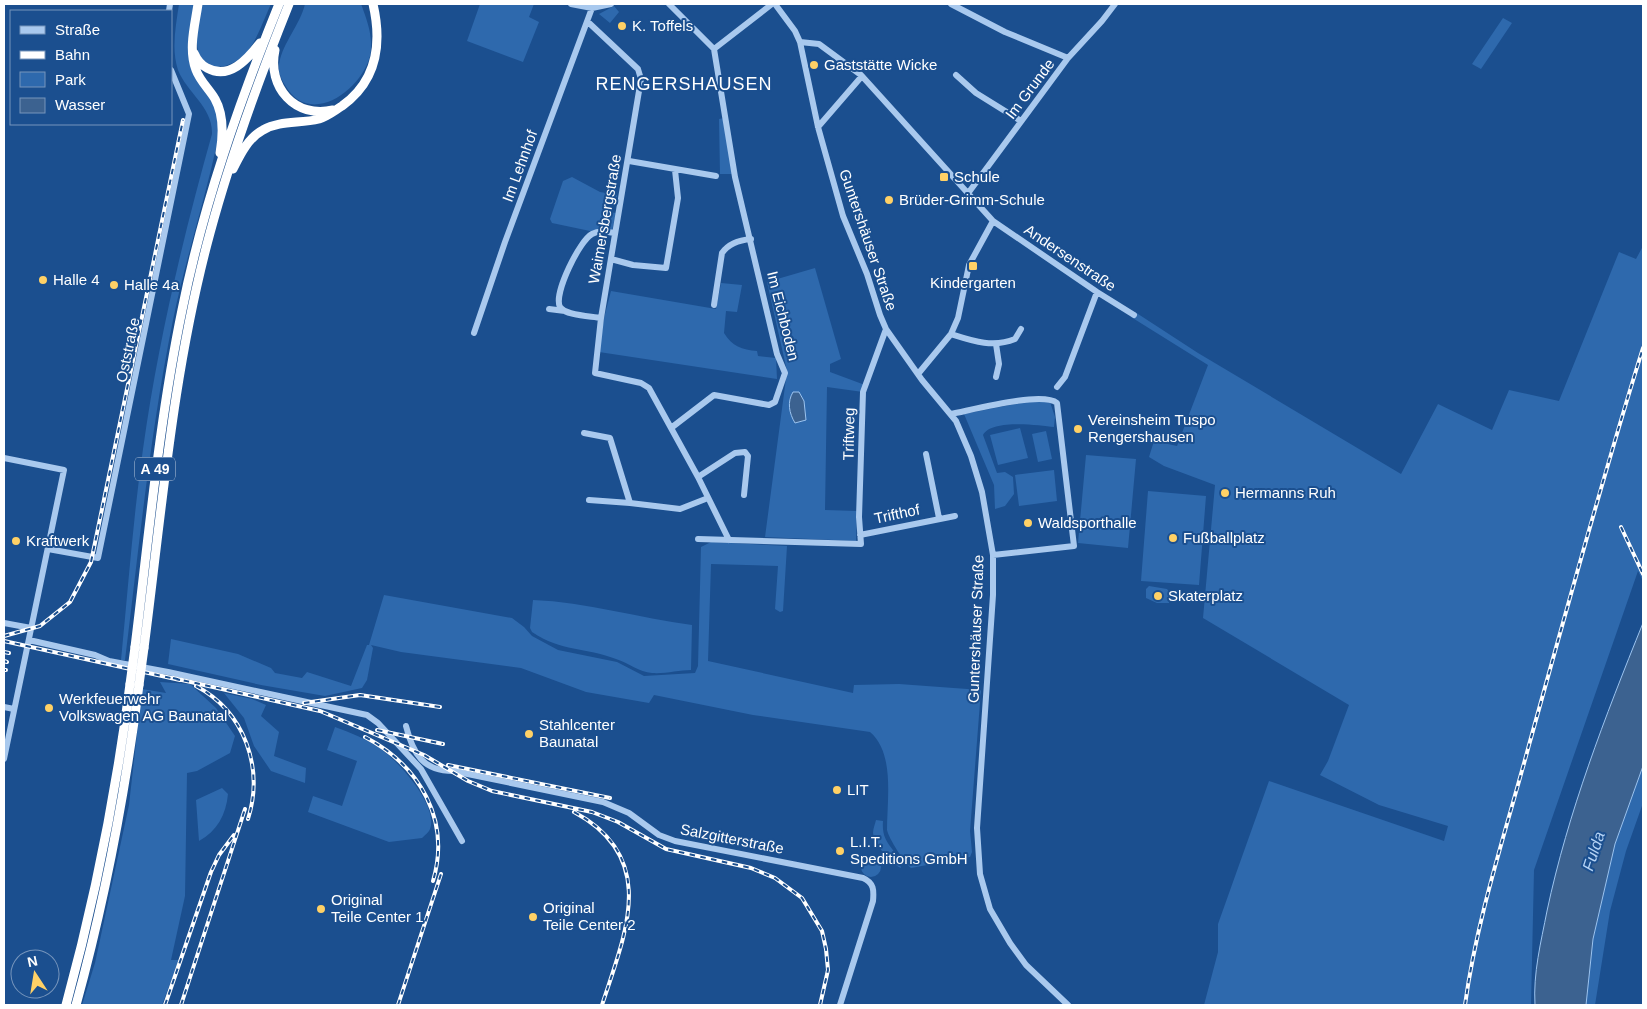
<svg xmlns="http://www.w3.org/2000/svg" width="1647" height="1009" viewBox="0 0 1647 1009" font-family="Arial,sans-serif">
  <rect width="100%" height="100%" fill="#1b4f8f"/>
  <path fill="#2e69ad" d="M179 4H195L189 42 214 104 219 123 217 144C204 203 185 261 173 320 150 433 139 547 125 660H121C128 590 133 519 143 449 158 342 183 237 212 134 213 107 187 93 178 70 171 49 176 25 179 4Z
    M202 4H271C264 19 257 40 247 52 235 66 208 76 199 54 194 40 199 18 202 4Z
    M305 4H361C367 20 374 38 370 56 361 91 309 128 285 85 281 79 278 72 279 64 283 42 300 25 305 4Z
    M480 4H534L529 17 539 22 523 62 467 41Z
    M614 6 619 12 610 23 599 14Z
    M1503 18 1512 23 1481 69 1472 64Z
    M724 118 733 174H720L719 119Z
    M572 177 600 192 617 195V198L612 197 609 212 616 213 612 231H590L552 223 550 219 563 181Z
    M1643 246V581L1638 571 1534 870 1531 1005H1204L1218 952V924L1269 781 1444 841 1448 826 1379 805 1320 775 1328 761 1349 705 1203 618 1215 485 1164 466 1149 457 1154 441 1177 446 1208 365 1131 317 1135 312 1198 353 1401 474 1438 404 1492 430 1509 390 1559 401 1619 252 1636 259Z
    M815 268 841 359 830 364V372L865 385 863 392 827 387 825 510 857 511 856 541 765 537 787 371 767 282Z
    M721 283 742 285 737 312 726 311 724 333C732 346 742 350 757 351L758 356 776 358 777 379 599 352 604 318 611 291 716 309Z
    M1031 401 1050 402 1055 417 1054 427C1038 425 991 419 983 435L997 473 1005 472 1013 477 1014 494 1005 506 995 509 994 485 964 414Z
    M1020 428 1028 458 998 465 990 435Z
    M1046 431 1052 459 1038 462 1032 434Z
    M1086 455 1136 459 1128 548 1078 543Z
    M1054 470 1057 501 1019 506 1015 475Z
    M1148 491 1206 496 1199 585 1141 581Z
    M711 542 787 546 783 611 780 612 775 609 778 566 711 564 708 661 853 693 854 685 899 684 981 690 970 831 972 852 970 857 911 868C904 862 889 839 887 830 887 800 895 753 870 732L753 715 654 695 649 703 586 692 521 668 401 652 371 645 373 648 367 680 362 688 325 696 261 685 168 664 171 639 238 654 271 668 275 673 302 678 307 672 351 686 367 645H369L384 595 512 618 524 627 532 636 558 650 617 662 644 676 695 673 698 666 701 547Z
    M1149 586 1167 589 1170 593 1169 603H1157L1146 598V589Z
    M533 600C586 602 639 618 692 625L691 670C679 670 665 674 652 673 639 672 629 663 616 659 585 647 562 652 532 632L530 628Z
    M160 682 190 684 216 708 235 736 230 753 197 771 187 773 185 896 171 960H179L162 1005H82L95 963 129 805 142 689 166 693Z
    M224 693 252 699 266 705 261 716 279 732 274 756 306 768 305 783 271 771 254 746 244 718Z
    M335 727C351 733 367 739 381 749 398 761 439 806 430 829 429 832 424 836 422 838L389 842 308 812 313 796 342 806 357 761 327 750Z
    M1643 766V803L1626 851 1610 911 1595 1005H1586L1593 939 1615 844Z
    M222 788 228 794C226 815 217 831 199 841L196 800Z
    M876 820 883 821C881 846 897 846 901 868 890 863 875 845 873 833 873 829 875 824 876 820Z
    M861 867a10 10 0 1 1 20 0a10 10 0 1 1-20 0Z"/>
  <path fill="#3c6290" stroke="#9cc4f0" d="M793 392H799L804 401 806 420 795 423C789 413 787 402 793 392Z
    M1643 623V766L1615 844 1593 939 1586 1005H1535C1533 973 1541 942 1547 911 1568 812 1605 717 1643 623Z"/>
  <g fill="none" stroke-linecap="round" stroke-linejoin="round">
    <path stroke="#a9c9ee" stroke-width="6" d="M571 4 592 8 611 4
      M669 4 714 49
      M775 4 795 31 800 42 818 127 843 216 867 274 880 315 886 329 922 380 956 421 971 456 982 492 993 555V595L977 828 980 874 990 909 1010 943 1026 965 1068 1005
      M951 4 1005 32 1068 58
      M169 11 170 4
      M588 22 638 69 641 79 601 318 595 373 641 383 649 388 698 477 729 540
      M800 42 819 44 861 75 993 221 1097 292 1134 315
      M714 49 772 4
      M956 75 976 93 1021 121
      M818 127 862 76
      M629 161 716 176
      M969 192 1068 58 1102 21 1115 4
      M611 259 633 265 666 268 678 198 675 170
      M714 305 722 253C729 243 739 240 751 239
      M549 309 565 311
      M601 318C591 316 566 316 560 307 553 294 580 240 592 234 600 230 607 232 615 233
      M474 333 505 242 592 8
      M951 334C973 341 993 348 1015 339L1021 329
      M996 344 999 364 996 377
      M918 374 951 334 958 318 969 265 993 221
      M1057 387 1065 377 1097 292
      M951 414C972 410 1042 391 1057 403L1074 546 993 555
      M671 428 714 395 769 405 775 402 785 373 777 354 735 177 714 49
      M584 433 610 438 630 503 680 509 708 498
      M926 454 939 518
      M4 458 64 470 4 759
      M698 477 735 453 745 452 748 456 744 495
      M589 500 630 503
      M860 535 955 516
      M698 539 861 544 859 517 863 392 886 329
      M48 549 98 558 189 114 171 70
      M4 623 31 628
      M29 640 95 655 109 661 168 672 367 715 378 723 421 769 462 841
      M4 707 14 709
      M406 726C413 754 423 771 453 771L603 802 629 813 659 835 675 841 863 878C874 883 874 890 873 901L840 1005"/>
    <path stroke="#fff" stroke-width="9" d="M198 4C195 25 188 49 196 70 200 81 209 89 215 99 224 115 223 136 220 153
      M275 50C267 87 295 119 333 110
      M194 53C197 60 201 65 207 68 229 80 247 60 260 43
      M233 169C240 155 248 138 263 130 280 120 300 124 319 119 328 116 334 111 342 106 377 81 382 43 373 4
      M135 647C149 534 159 421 182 310 203 205 239 103 279 4
      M144 648C162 509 173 369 210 233 231 155 259 79 289 4
      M66 1005C95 899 116 793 130 684
      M76 1005C105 900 125 794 139 685"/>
    <defs>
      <path id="rail" d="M1621 527 1643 574
        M4 636 40 626 70 602 91 562 183 120
        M4 641 180 680
        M4 652 9 653
        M4 661 7 662
        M4 670H6
        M173 678 320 711 424 755 468 781 492 791 592 812 618 822 666 849 751 868 775 878 802 898 822 931 826 949 828 970 820 1005
        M196 686C245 712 264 768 248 819
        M304 703 360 695 440 707
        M377 730 443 744
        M365 737C420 766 451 820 433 881
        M448 765 610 798
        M574 812C660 858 625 934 602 1005
        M165 1005 211 872 219 855 234 835
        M181 1005 245 809
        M398 1005 441 874
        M1465 1005C1477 917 1506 831 1529 745 1566 612 1602 479 1643 348"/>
    </defs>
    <use href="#rail" stroke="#fff" stroke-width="4"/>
    <use href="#rail" stroke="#1b4f8f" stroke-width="2" stroke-dasharray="5.5" stroke-linecap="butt"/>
    <path stroke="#fff" stroke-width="9" d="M130 684 135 647
      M139 685 144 648"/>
  </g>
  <g fill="#ffd166" stroke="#1b4f8f" stroke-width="2">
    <circle cx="622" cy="26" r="5"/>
    <circle cx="814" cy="65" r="5"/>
    <rect x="939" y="172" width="10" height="10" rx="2.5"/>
    <circle cx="889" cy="200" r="5"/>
    <rect x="968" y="261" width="10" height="10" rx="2.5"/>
    <circle cx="43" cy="280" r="5"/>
    <circle cx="114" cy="285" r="5"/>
    <circle cx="1078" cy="429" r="5"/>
    <circle cx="1225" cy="493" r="5"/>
    <circle cx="1028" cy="523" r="5"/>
    <circle cx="1173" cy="538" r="5"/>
    <circle cx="16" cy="541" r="5"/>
    <circle cx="1158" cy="596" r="5"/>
    <circle cx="49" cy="708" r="5"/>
    <circle cx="529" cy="734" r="5"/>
    <circle cx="837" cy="790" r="5"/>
    <circle cx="840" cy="851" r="5"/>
    <circle cx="321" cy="909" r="5"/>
    <circle cx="533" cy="917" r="5"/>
  </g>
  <g text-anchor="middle" stroke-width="4" stroke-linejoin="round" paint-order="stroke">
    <rect fill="#1b4f8f" stroke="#bbcadd" stroke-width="1" x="135" y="457.5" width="40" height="23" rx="4"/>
    <g font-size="14" font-weight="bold" fill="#fff">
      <text x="155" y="474">A 49</text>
    </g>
    <g font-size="15" fill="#fff" stroke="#1b4f8f" text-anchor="start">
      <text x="632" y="31">K. Toffels</text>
      <text x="824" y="70">Gaststätte Wicke</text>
      <text x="954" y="182">Schule</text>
      <text x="899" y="205">Brüder-Grimm-Schule</text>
      <text x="53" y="285">Halle 4</text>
      <text x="973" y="288" text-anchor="middle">Kindergarten</text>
      <text x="124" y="290">Halle 4a</text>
      <text x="1088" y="425">Vereinsheim Tuspo<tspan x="1088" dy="17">Rengershausen</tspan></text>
      <text x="1235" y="498">Hermanns Ruh</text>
      <text x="1038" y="528">Waldsporthalle</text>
      <text x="1183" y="543">Fußballplatz</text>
      <text x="26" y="546">Kraftwerk</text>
      <text x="1168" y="601">Skaterplatz</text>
      <text x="59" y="704">Werkfeuerwehr<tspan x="59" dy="17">Volkswagen AG Baunatal</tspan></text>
      <text x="539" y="730">Stahlcenter<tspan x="539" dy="17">Baunatal</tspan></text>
      <text x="847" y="795">LIT</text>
      <text x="850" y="847">L.I.T.<tspan x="850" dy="17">Speditions GmbH</tspan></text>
      <text x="331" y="905">Original<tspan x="331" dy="17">Teile Center 1</tspan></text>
      <text x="543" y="913">Original<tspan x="543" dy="17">Teile Center 2</tspan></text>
    </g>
    <g font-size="15" fill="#fff" stroke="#1b4f8f">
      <text transform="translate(1030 89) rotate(-53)" y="5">Im Grunde</text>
      <text transform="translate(520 166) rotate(-70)" y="5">Im Lehnhof</text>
      <text transform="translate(605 219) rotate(-80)" y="5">Waimersbergstraße</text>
      <text transform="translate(868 240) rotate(71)" y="5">Guntershäuser Straße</text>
      <text transform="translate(1070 258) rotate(34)" y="5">Andersenstraße</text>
      <text transform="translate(783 316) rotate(76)" y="5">Im Eichboden</text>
      <text transform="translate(128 350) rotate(-78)" y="5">Oststraße</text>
      <text transform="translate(849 434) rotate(-89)" y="5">Triftweg</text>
      <text transform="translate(897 514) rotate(-12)" y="5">Trifthof</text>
      <text transform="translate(976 629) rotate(-88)" y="5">Guntershäuser Straße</text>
      <text transform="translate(732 839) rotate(11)" y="5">Salzgitterstraße</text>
    </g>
    <g font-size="16" font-style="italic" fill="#b5d3f5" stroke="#1b4f8f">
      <text transform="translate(1593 851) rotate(-72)" y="6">Fulda</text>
    </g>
    <g font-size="18" letter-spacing="1" fill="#fff" stroke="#1b4f8f">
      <text x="684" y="90">RENGERSHAUSEN</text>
    </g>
  </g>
  <rect width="1647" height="1009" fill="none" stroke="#ffffff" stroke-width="10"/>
  <rect x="10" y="10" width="162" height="115" fill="#1b4f8f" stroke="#7695bc"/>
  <rect x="20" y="26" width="25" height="8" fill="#a9c9ee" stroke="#7695bc"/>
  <text x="55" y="35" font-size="15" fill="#ffffff">Straße</text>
  <rect x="20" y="51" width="25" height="8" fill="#ffffff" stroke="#7695bc"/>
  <text x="55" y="60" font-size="15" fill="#ffffff">Bahn</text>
  <rect x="20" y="72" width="25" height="15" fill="#2e69ad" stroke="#7695bc"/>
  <text x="55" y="85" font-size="15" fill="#ffffff">Park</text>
  <rect x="20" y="98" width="25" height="15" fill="#3c6290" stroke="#7695bc"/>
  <text x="55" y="110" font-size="15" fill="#ffffff">Wasser</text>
  <g transform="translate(35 974) rotate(348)"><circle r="24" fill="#1b4f8f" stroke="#7695bc"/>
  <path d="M0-4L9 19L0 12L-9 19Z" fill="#ffd166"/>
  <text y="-8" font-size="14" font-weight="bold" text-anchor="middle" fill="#ffffff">N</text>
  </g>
</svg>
